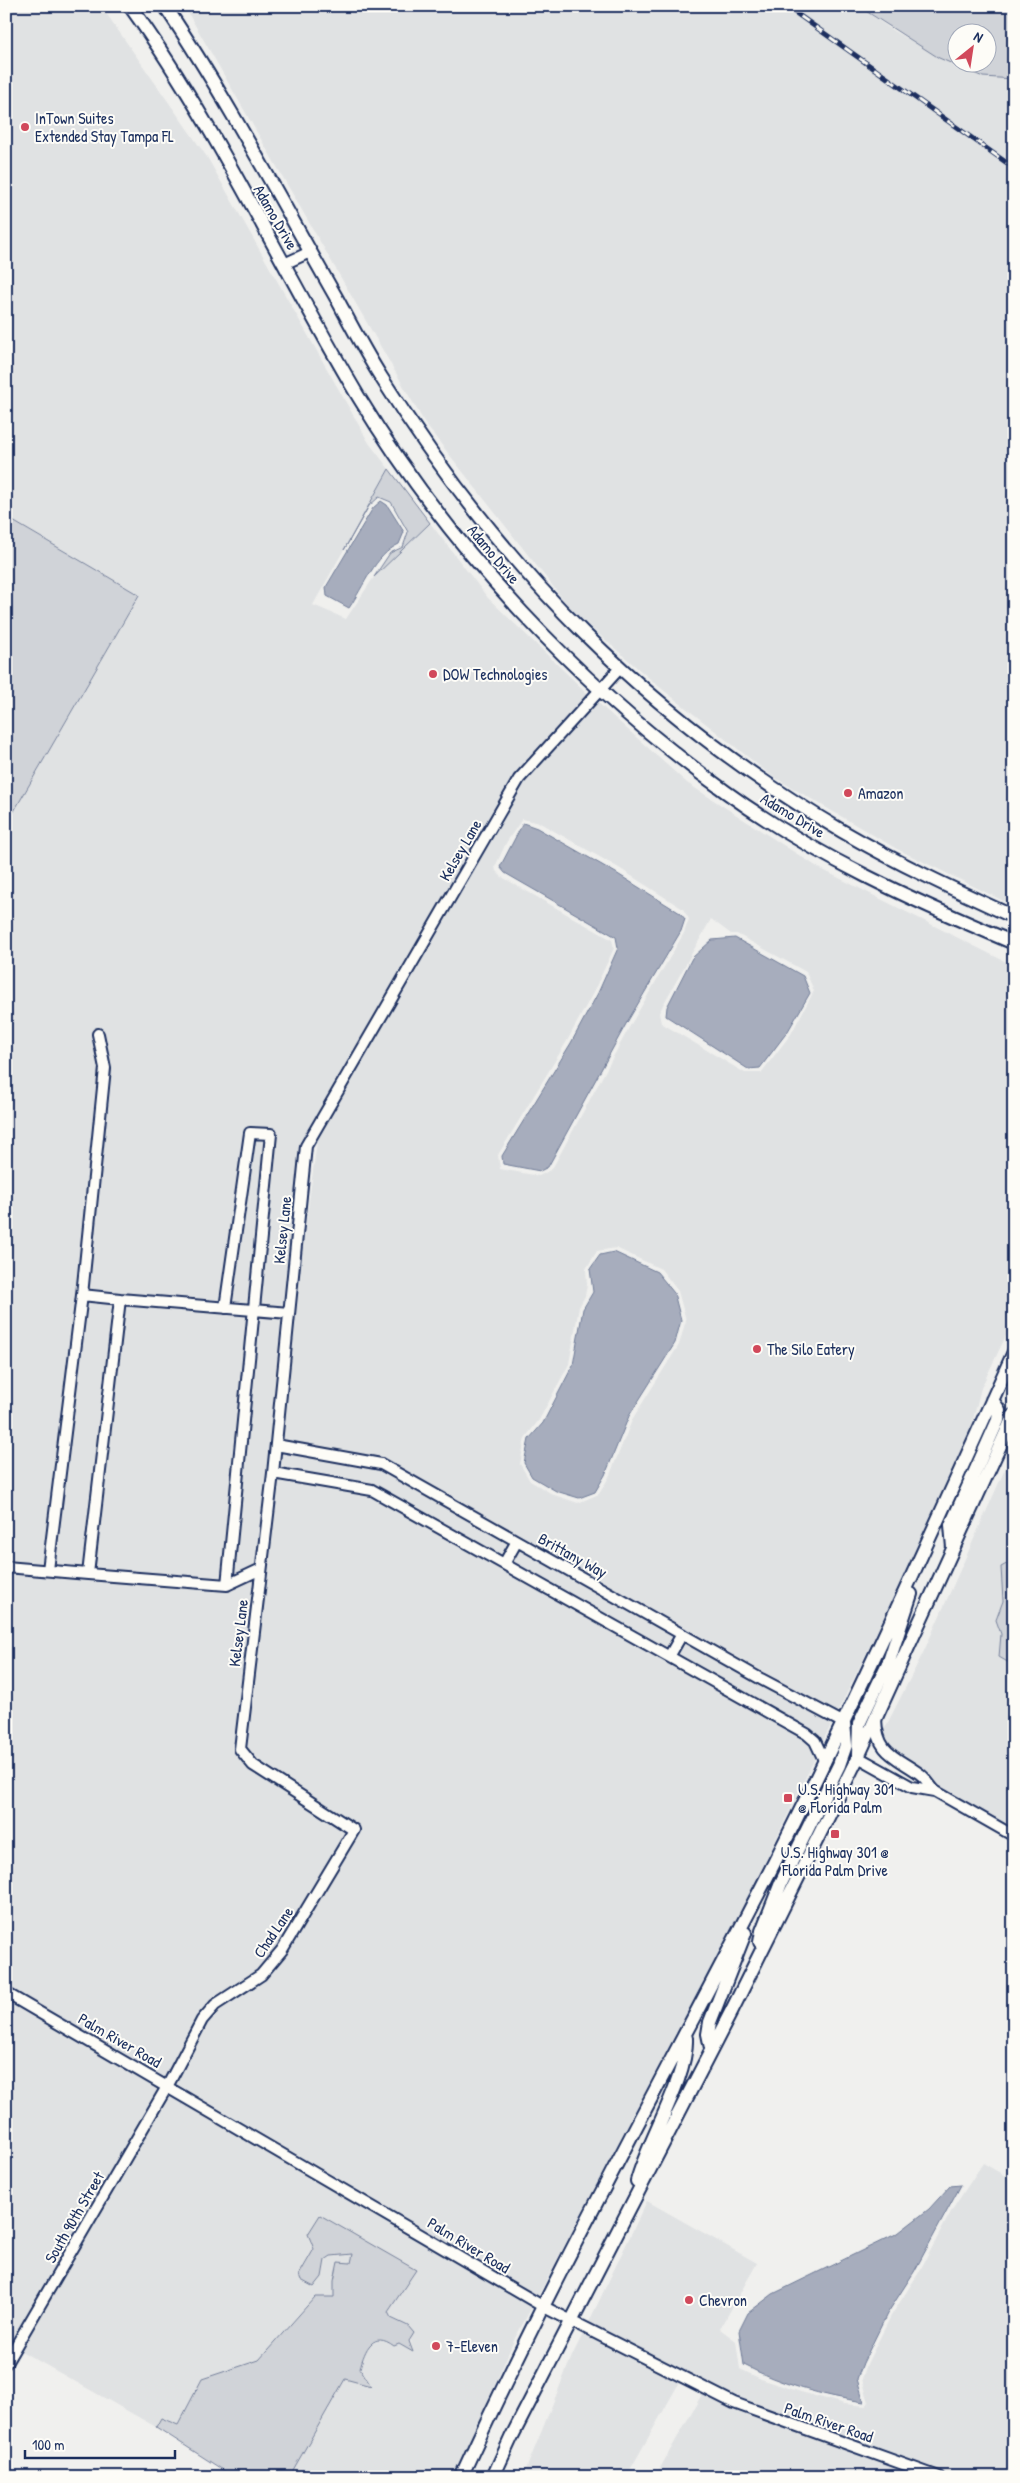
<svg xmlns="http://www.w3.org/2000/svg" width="1020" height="2483" viewBox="0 0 1020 2483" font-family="'Patrick Hand',sans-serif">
  <rect width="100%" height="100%" fill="#f0f0ee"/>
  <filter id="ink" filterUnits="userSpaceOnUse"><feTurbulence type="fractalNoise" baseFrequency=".02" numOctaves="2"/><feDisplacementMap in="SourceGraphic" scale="10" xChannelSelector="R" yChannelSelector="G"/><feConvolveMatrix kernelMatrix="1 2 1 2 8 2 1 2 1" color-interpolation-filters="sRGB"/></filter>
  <g filter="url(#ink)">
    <path fill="#e0e2e3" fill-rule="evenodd" d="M6 6H101L207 157 369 443 389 469 313 605 346 619 374 577 430 523 488 598 588 694 514 776 301 1143 284 1307 260 1305 276 1134 272 1128 251 1127 245 1132 221 1302 87 1290 111 1068 102 1027 92 1030 100 1069 76 1295 44 1564 6 1561V825L139 595 6 517Z
      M184 6H858L895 32 983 77 1014 79V906L897 849 772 776 657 685 573 612 426 425Z
      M596 701 687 783 819 868 1014 966V1319L981 1388 967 1443 943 1497 837 1713 384 1459 281 1440 297 1289 318 1134 523 782ZM522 819 540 823 619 868 683 909 689 919 684 933 630 1026 552 1169 539 1176 500 1169 498 1155 567 1041 594 991 614 948 612 940 502 877 496 871 495 867 506 843ZM711 919 731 934H737L806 972 814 991 791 1034 761 1073H745L661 1023 659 1013 663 1005ZM616 1248 661 1269 678 1291 686 1320 679 1345 633 1418 609 1477 599 1494 578 1503 554 1495 530 1481 520 1464 525 1438 539 1420 569 1364 579 1307 585 1296 587 1285 586 1269 597 1251Z
      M255 1139H265L249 1304 231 1303Z
      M86 1301 114 1304 83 1568 54 1565Z
      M124 1305 248 1316 223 1580 94 1569Z
      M258 1316 283 1319 256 1566 233 1577Z
      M1014 1449V1560L1001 1567 1003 1601 996 1620 1001 1634 999 1657 1011 1664 1014 1671V1829L938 1786 924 1770 895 1751 886 1742 882 1734 924 1651Z
      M280 1452 378 1470 510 1544 502 1557 374 1485 279 1469Z
      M277 1480 369 1495 804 1739 811 1745 816 1756 742 1910 538 2296 175 2083 207 2023 219 2009 264 1980 285 1954 361 1828 257 1760 245 1746Z
      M519 1549 675 1636 668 1648 511 1562Z
      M6 1573 222 1591H232L255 1579 235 1753 250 1770 347 1832 278 1947 258 1971 212 2001 198 2018 166 2078 6 1986Z
      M684 1642 832 1723 822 1743 810 1729 677 1653Z
      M6 2000 161 2088 10 2345 6 2343V2313L9 2309 6 2303Z
      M170 2093 532 2307 515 2338 455 2477H289L345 2378 370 2385 360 2368 364 2353 369 2345 379 2340H385L394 2346 399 2344 413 2351 408 2326 391 2318 388 2312 416 2270 309 2240 314 2249 299 2275 301 2280 308 2282 322 2277 325 2260 331 2256 354 2254 351 2263 334 2281V2297H315L259 2360 202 2379 178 2425 162 2418 156 2427 19 2350Z
      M983 2163 1014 2181V2477H955L761 2408 688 2375 588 2324 647 2201 757 2263 720 2329 736 2341 740 2369 763 2380 801 2392 844 2404 866 2406 869 2402 862 2379 867 2364 891 2316 918 2274 952 2210Z
      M583 2334 679 2383 626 2477H523L572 2356Z
      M702 2394 757 2418 923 2477H655Z"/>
    <path fill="#d0d3d8" stroke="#76819b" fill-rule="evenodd" d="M858 6H1014V79L983 77 939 58ZM958 32H988V62H958Z
      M389 469 430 523 374 577 390 553 403 547 408 532 391 502 379 497 369 506 344 550Z
      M6 517 139 595 6 825Z
      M1014 1560V1671L1011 1664 999 1657 1001 1634 996 1620 1003 1601 1001 1567Z
      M320 2215 416 2270 388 2312 391 2318 408 2326 414 2333 409 2341 413 2352 399 2344 394 2346C373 2330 365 2349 360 2368L371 2386 345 2379 289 2477H234L156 2427 161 2418 178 2425 202 2379 259 2360 315 2297H334V2281L338 2262 351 2263 353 2254 331 2256 325 2260 322 2277 314 2287 301 2280 299 2275 314 2249 308 2234Z"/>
    <path fill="#a7adbd" stroke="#6f7b97" d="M381 501 387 505 404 532 399 544C375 555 364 586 349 608L327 596 326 587 373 508Z
      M523 823 537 828 616 873 680 913 685 919 681 931 626 1024 548 1167 540 1171 503 1164 502 1156 571 1043 598 993 618 948 616 937 505 873 500 867Z
      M735 938 803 976 810 993 788 1031 760 1068 748 1069 666 1016 667 1007 692 958 712 940Z
      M614 1252 657 1272 674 1293 681 1320 675 1343 629 1416 605 1475 595 1492 579 1498 556 1491 532 1477 524 1463 529 1439 543 1423 573 1365 583 1309 593 1292 590 1269 600 1255Z
      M961 2185 914 2272 887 2314 863 2363 857 2379 864 2402C823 2396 780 2384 744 2365L739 2331 748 2313 773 2294 898 2233 929 2209 950 2186Z"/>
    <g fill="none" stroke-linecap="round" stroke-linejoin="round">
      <defs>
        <path id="minor" d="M284 264 310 252
          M82 1295 105 1068 98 1034
          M225 1308 250 1133 271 1134 227 1585
          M276 1445 381 1464 761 1679 844 1723
          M273 1473 372 1490 807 1734 815 1741 825 1762
          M504 1564 517 1541
          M6 1567 88 1574
          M261 1569 227 1585 88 1574 120 1299 289 1313
          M48 1570 82 1295 120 1299
          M670 1655 682 1634
          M876 1719C877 1754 895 1756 920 1774 926 1778 930 1786 935 1791
          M858 1757 912 1787 935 1791 1014 1836
          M6 1993 544 2307 734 2403 939 2477
          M6 2363 168 2085 202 2020 215 2005 261 1975 282 1950 354 1830 253 1765 240 1749 273 1473 306 1146 519 779 620 668"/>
        <path id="major" d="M130 6C218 128 281 267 358 396 451 550 580 687 726 792 814 856 914 901 1014 943
          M165 6C228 100 281 201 337 299 351 325 365 352 381 377 501 568 647 716 842 831 897 863 955 890 1014 917
          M953 1548 951 1525 998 1420 999 1410 992 1400
          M858 1754 859 1724 889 1661 911 1594
          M760 1942 762 1931 781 1883 839 1765 846 1745 844 1723
          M711 2048 708 2034 710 2022 745 1933
          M637 2181C648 2140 688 2077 686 2038
          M461 2477C555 2271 667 2072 770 1871 857 1700 935 1526 1014 1352
          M493 2477 511 2438 732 2010 858 1757 1014 1415"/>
      </defs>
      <use href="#minor" stroke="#1b2f5e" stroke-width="14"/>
      <use href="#major" stroke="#1b2f5e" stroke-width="16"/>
      <use href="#minor" stroke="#fdfcf7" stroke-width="10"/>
      <use href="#major" stroke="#fdfcf7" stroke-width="12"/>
      <defs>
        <path id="rail" d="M786 6 1014 168"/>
      </defs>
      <use href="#rail" stroke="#1b2f5e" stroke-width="5"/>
      <use href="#rail" stroke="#fdfcf7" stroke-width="3" stroke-dasharray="9" stroke-linecap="butt"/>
    </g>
  </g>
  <g fill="#d1495b" stroke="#fdfcf7" stroke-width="2">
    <circle cx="25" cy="127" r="5"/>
    <circle cx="433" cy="674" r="5"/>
    <circle cx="848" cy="793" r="5"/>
    <circle cx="757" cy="1349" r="5"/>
    <rect x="783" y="1793" width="10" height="10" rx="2.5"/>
    <rect x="830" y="1829" width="10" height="10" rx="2.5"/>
    <circle cx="689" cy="2300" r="5"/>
    <circle cx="436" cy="2346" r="5"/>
  </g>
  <g text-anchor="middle" stroke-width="4" stroke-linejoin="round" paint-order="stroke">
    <g font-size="16" fill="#1b2f5e" stroke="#fdfcf7" text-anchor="start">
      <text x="35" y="124">InTown Suites<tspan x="35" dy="18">Extended Stay Tampa FL</tspan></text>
      <text x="443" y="680">DOW Technologies</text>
      <text x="858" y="799">Amazon</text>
      <text x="767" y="1355">The Silo Eatery</text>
      <text x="798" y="1795">U.S. Highway 301<tspan x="798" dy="18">@ Florida Palm</tspan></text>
      <text x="835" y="1858" text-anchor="middle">U.S. Highway 301 @<tspan x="835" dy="18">Florida Palm Drive</tspan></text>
      <text x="699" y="2306">Chevron</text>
      <text x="446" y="2352">7-Eleven</text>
    </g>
    <g font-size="16" fill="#1b2f5e" stroke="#fdfcf7">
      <text transform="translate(276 217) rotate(60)" y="6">Adamo Drive</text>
      <text transform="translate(494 554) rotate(50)" y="6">Adamo Drive</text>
      <text transform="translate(793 815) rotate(31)" y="6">Adamo Drive</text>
      <text transform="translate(460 850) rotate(-60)" y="6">Kelsey Lane</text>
      <text transform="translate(282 1230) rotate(-84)" y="6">Kelsey Lane</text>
      <text transform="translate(573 1555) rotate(29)" y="6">Brittany Way</text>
      <text transform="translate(238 1633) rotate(-83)" y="6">Kelsey Lane</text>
      <text transform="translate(273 1932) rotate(-56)" y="6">Chad Lane</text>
      <text transform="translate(120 2040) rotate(30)" y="6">Palm River Road</text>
      <text transform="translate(74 2217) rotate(-60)" y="6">South 90th Street</text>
      <text transform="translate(469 2245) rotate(31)" y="6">Palm River Road</text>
      <text transform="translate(829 2422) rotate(19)" y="6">Palm River Road</text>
    </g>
  </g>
  <rect width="1020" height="2483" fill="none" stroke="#fdfcf7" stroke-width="25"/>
  <rect x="12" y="12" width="995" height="2458" fill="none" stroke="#1b2f5e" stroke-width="2" filter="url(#ink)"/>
  <g transform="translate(972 48) rotate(30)"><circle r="24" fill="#fdfcf7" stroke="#a3aaba"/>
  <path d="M0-4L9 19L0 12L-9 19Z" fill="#d1495b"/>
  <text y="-8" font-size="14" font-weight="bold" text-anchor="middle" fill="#1b2f5e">N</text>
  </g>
  <path d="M25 2450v8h150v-8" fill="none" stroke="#1b2f5e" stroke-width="2.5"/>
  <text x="32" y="2450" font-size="15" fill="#1b2f5e" stroke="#fdfcf7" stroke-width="4" paint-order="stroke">100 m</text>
</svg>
